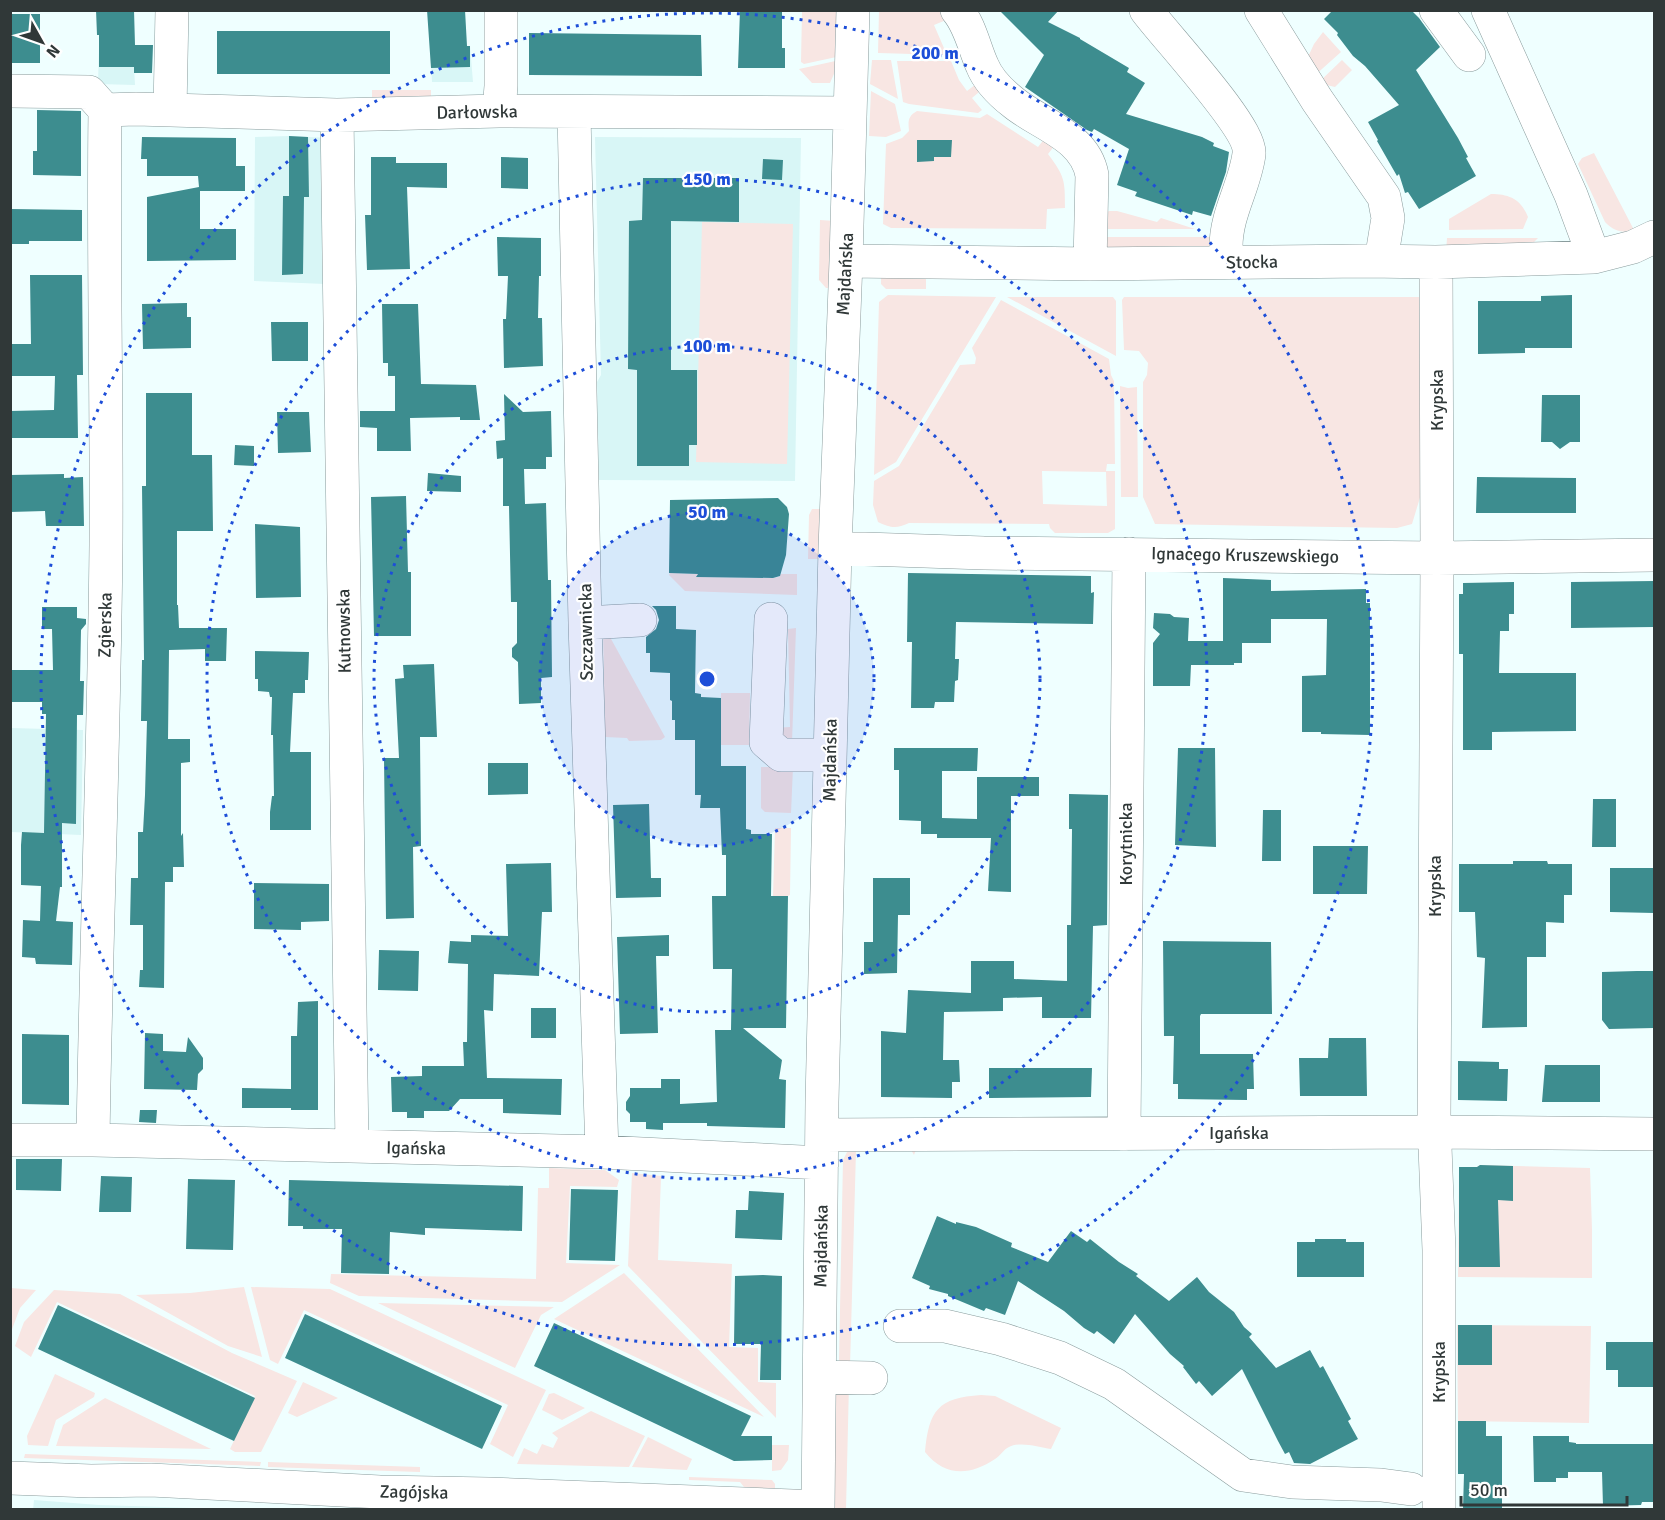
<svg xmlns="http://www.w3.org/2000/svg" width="1665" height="1520" viewBox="0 0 1665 1520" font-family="Signika,sans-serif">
  <rect width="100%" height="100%" fill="#efffff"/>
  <path fill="#d8f6f6" d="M99 46 134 67 135 85 98 84Z
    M470 46 473 82H432L430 47Z
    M289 136 329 138 325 284 254 281 255 137Z
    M595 137 801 138 795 481 599 480 597 382 601 375Z
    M11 728 83 730 81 835 11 832Z
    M34 1500 99 1505 226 1509 33 1510Z"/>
  <path fill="#f8e6e3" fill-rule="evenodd" d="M802 11H842L841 56 804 64 801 62Z
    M879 11H946L951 18 934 25 947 55 878 53Z
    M1323 32 1341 52 1313 77 1307 59 1314 44Z
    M840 60 830 83H812L799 69Z
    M872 60H891L898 99 870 84Z
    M1342 60 1352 70 1335 87 1318 83Z
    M897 61H951L959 80 967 91 980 81 985 87 972 98 982 110 978 113 909 104 903 102Z
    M372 90H431V98H372Z
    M871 91 895 104 901 131 886 137 869 136Z
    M917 111 980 118 987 114 1038 147 1049 133 1059 140 1048 154C1065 177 1065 180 1065 208L1047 209 1046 229 891 228 883 224 886 144 902 138 909 131C908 121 908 116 917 111Z
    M1594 153 1634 230 1654 222C1637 230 1621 239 1605 222L1578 164 1582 158Z
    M1491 194C1509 194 1521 199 1528 217L1523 229 1449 230V219Z
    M1109 211H1117L1157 222 1161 218 1195 229H1098L1101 217Z
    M820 220 835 221 834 288H826L819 280Z
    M702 222 793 224 787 464 696 462Z
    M1099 237H1214L1222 248 1102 252Z
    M1447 238H1538L1531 245 1446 252Z
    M881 273H926V289H886L881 284Z
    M888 295 996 297 896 462 874 475 879 302Z
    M1007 297H1113L1116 301V356Z
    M1124 297H1419L1424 302 1422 491 1412 524 1397 528 1155 524 1143 497V382L1147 375 1148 363 1139 351 1124 350 1122 300Z
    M1001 300 1109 359 1111 375 1114 381 1115 464H1107L1106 471H1115V529L1108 533H1055L1050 528 1049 524 909 523C896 529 891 528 878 522L873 505 874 481 899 466 960 365 975 364 976 358 972 348ZM1042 471 1106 472 1107 506 1043 504Z
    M1120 386 1128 388 1137 387 1138 497H1121Z
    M812 509H828L821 559H808L809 515Z
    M670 573 698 574 697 577 773 578 779 577 781 574H797V595L685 591 669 575Z
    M603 628H605L665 737 661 740 629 741 627 738 605 737Z
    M796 628 792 742H779L774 728 790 727 788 629Z
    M721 693H750L749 745H721Z
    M761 767H793L791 813 765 812 761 808Z
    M775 828H791L790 895 788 896H773Z
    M917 1147 914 1155 910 1148 856 1151 850 1367 842 1364 839 1360 843 1160 848 1150Z
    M1480 1165 1590 1168 1592 1230V1278L1458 1277 1459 1167H1477Z
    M549 1168 605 1170 619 1180 617 1187 570 1186 566 1263 620 1265 562 1302 359 1296 330 1283 331 1274 536 1279 538 1188H549Z
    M632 1173 661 1176 658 1260 732 1264 729 1347 758 1348V1382L776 1383V1418L628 1266Z
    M624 1273 764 1417 554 1319Z
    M244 1287 262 1357 228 1346 136 1295 190 1293Z
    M251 1287 330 1289 546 1390 513 1457 490 1444 508 1405 304 1310 278 1364 270 1360Z
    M11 1288 36 1290 20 1308 11 1332Z
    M54 1290 120 1294 232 1353 297 1381 261 1452H235L230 1449 255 1396 57 1302 31 1357 15 1346 24 1322Z
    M378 1303 554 1307 541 1315 515 1368Z
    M1457 1325 1591 1326 1589 1423 1458 1421Z
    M55 1374 95 1393 94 1397 56 1420 48 1446 28 1445 27 1436Z
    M303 1382 338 1398 297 1417 288 1413Z
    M849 1384 846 1509 832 1510 833 1393Z
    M554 1393 585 1408 562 1420 542 1410 549 1394Z
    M981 1395 995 1396 1061 1428 1051 1449C1038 1447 1021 1441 1009 1447 1004 1449 1000 1456 995 1459 970 1476 945 1477 925 1452 929 1410 938 1398 981 1395Z
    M105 1398 211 1449 56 1446 63 1425Z
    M591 1411 645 1436 629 1467 517 1464 524 1448 537 1454 542 1444 553 1448 558 1438 552 1433Z
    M648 1437 692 1459 687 1470 632 1467Z
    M772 1445H789L788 1460 781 1470 772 1471Z
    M25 1454 261 1462 260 1466 24 1458Z
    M268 1462 420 1467V1472L268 1467Z
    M689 1477 772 1480 775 1484V1493L748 1492 740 1482 689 1480Z"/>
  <path fill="#3d8d8f" d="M96 10H134L135 45H153L152 73H134V67H99V35H97Z
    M427 10H465L467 46H470V67L431 68Z
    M740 10H782V48H785V68H738Z
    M999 10H1059L1048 22 1080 38V39L1129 68 1127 72 1145 83 1126 114 1202 137 1214 143 1213 146 1229 152 1226 172 1211 216 1193 211 1192 215 1135 196 1137 192 1117 185 1129 149 1094 129 1092 132 1087 130 1025 87 1044 55Z
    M1333 10H1411L1419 18 1440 47 1416 70 1458 138 1468 157 1466 158 1476 176 1419 209 1408 192 1405 193 1399 174 1397 176 1377 141 1378 140 1368 122 1399 105 1365 66 1353 56 1337 35 1338 33 1324 19Z
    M10 14H40V63H10Z
    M217 31H390V74H217Z
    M529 33 701 35 702 76 529 75Z
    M37 110 81 111V176L33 175V151H37Z
    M289 136 308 137 309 197H304L303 274 282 275 283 196H289Z
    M142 137 236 138V166H245V191H200V229H236V260L147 261V197L199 187 198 176H147V159H141Z
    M917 140H952L951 157H934V161L917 162Z
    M371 157H396V163H447V188L407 187 410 269 367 270 365 215H371Z
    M501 157 528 158V189L501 188Z
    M763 159 783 160 782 180 762 179Z
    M643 178H739V222L671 221V370H697V445H689V466H637V370L628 369 629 221 642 220Z
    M10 209 82 210V241H29V244H10Z
    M497 237 541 238V276H539L538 318H542L543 366 504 368 503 319H506L508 276H498Z
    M30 275H82L83 375H77L78 438H10V411L54 410 55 376H10V344H31Z
    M1572 295V348H1525V353L1478 354V301H1541V296Z
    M187 303V317H191V348L143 349 142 304Z
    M382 304H418L421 384 476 385 480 420H460V417L410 418 411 451H377V428L360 427V411H395V376H388V363H383Z
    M271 322H308V361H272Z
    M146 393H192V455H212L213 531H177V605H178L179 628H227L226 661H205V649L169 650 168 739H190V762L181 763V836L183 833 184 867H173V882H165L164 988 139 987 140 970H143V925H130L131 878H138V832H143L145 795 147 721H141L142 660H144L142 486H146Z
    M504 394 523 412 551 411 552 457H546V469H524L525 504 546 503 548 580H551L552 677 541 678V703L519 704 518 662 512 657V648L517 643V602H511L509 506H503V458L497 459 496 441 505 440Z
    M1542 395H1580V442H1570L1560 449 1552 442H1541Z
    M277 412H309L311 452 278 453Z
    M235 445 254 446V466L234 465Z
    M428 473 461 476V492L427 491Z
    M64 474V478L83 477 84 526H46L45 511 10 512V475Z
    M1477 477 1576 478V513H1476Z
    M406 496 408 572H411V636H374L371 497Z
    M778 498 787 507 789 514 786 555 780 576 773 578 696 577 698 574 669 573 670 500Z
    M255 524 300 527 301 597 256 598Z
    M908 573 1091 576V593L1094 592 1093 624 956 622 955 659H959L958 680 955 681 954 702H935L934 708H911L912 642H907Z
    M1223 578 1271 580V591L1366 589V603H1370V735L1321 734V732H1302V676L1326 675 1327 619H1271V643H1242V663H1234V665H1191L1190 686H1153V643L1160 634 1153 628 1154 613 1170 614 1174 617 1189 618 1188 641H1223Z
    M1654 581V627L1571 628V582Z
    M1514 582V614H1509V631H1500L1499 673H1576V731L1492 732V750H1463V654H1459V594H1463V583Z
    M652 606H676V629L696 630 695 693 701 694V697L721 698V766H746V829L751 830V834H772L771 896H788L786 1028H743L782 1060 779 1079 786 1080 785 1128 707 1126V1123H663V1130L646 1129V1122H630V1114L626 1110V1102L630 1096V1088H661V1079H680V1104L717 1102 715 1030H731L732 969H713L712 896H726V855H722L720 808H700L701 795H695V740H675V720H672V701L670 700V673L650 672V653H646V637L656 629 659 620 656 610Z
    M42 607H77V618L86 619V624L81 630 80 681H84L83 715H77L76 824 62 823V887H60L56 921 73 922 72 965 36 964 35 958 22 957 23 920 40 921 41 886 21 885V845L22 832 44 833 46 714H42V702H10V670H53L52 629H42Z
    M255 651 309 652 308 680H305V693H293L290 752H311V830H270V812L272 796H274L273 735H271L272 697H270L269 692 258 691V679H255Z
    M434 664 437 737H420L421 846 413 847 414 918 386 919 384 758H399L395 679 404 678 403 665Z
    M894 748H978L977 771H942V818L977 819V777H1039V796H1011V892L988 891 991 838H937V834H921V821L899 820V770H894Z
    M1178 748H1215L1216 847 1175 845Z
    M488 763H528V794L488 795Z
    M1069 794 1108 795 1107 925 1093 926 1091 1018H1042V997L1003 998V1011L944 1012 943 1060H959L960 1082H952V1098L881 1097V1031L906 1033 908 990 971 993V961H1014V979L1067 981V925H1071L1072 829H1069Z
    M1593 799H1616V847H1592Z
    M649 804 651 878H661V897L616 898 613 805Z
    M1263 810H1281V861H1262Z
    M1313 846H1368L1367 894H1313Z
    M1513 861H1547L1548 864H1572V895H1564V923L1546 922V957H1527V1027L1482 1028 1485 958 1477 957 1475 912H1459V864H1513Z
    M551 863 552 912H542L539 976 494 974 493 1011 484 1010 487 1078 562 1079 561 1115 503 1113V1099H460L449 1111H424V1118H407V1112H392L391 1077 422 1076V1066H464L463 1042H467L468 964 448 963 450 941 471 942V935L508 936 506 864Z
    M1610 868H1654V913L1610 912Z
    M873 878H910V915H898L897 973 864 974V942H873Z
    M254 883 329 884V921L301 922V930L254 929Z
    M669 935V956H656L658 1033 620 1034 617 937Z
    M1163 941 1271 942 1272 1014H1201L1200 1016V1054H1253L1254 1089H1247V1100L1178 1099V1084H1173L1174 1036H1164Z
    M379 950 419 951 418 991 378 990Z
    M1637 971H1654V1028L1609 1029 1602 1020V972Z
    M318 1001V1110H291V1108H242V1088L291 1089V1036H297L298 1002Z
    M531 1008H556V1038H531Z
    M145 1033 163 1034V1051L186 1052 188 1037 203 1058V1069L198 1074 197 1090 144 1089Z
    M22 1034 69 1035V1105L22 1104Z
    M1329 1038H1366L1367 1096H1300L1299 1058H1328Z
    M1458 1061 1499 1062V1069H1508L1507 1101 1458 1100Z
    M1545 1065H1600V1102H1542Z
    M989 1068H1092L1091 1097 989 1098Z
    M140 1110H157L156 1123 139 1122Z
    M16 1159H62L61 1191 16 1190Z
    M1480 1165 1513 1166V1201L1498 1200 1500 1267H1459V1167H1477Z
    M101 1176 132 1177 131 1212H99Z
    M188 1179 235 1180 233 1250 186 1249Z
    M289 1180 523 1186 522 1231 425 1228V1235L390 1232 389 1274 341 1273 342 1229H303V1226H288Z
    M571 1189 618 1190 615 1261 569 1260Z
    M749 1191 784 1193 782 1240 735 1238 736 1210H748Z
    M937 1216 956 1224V1222L976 1227 1012 1243 1011 1247 1048 1262 1071 1231 1087 1242 1090 1239 1119 1262 1138 1274 1136 1276 1169 1301 1197 1277 1209 1292 1234 1312 1244 1327 1252 1334 1249 1337 1276 1368 1310 1350 1320 1368 1323 1366 1351 1419 1348 1421 1358 1439 1310 1464 1294 1463 1289 1452 1285 1454 1278 1441 1242 1369 1212 1396 1199 1381 1196 1384 1183 1367 1184 1366 1170 1354 1135 1314 1114 1344 1097 1331 1094 1334 1084 1328 1064 1311 1018 1281 1005 1315 986 1308 984 1311 948 1296V1294L929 1289 930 1286 912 1278Z
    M1315 1239H1346V1242H1364V1277H1297V1242H1315Z
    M763 1275 782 1276 781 1380H760L761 1344H734L735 1276Z
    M58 1305 255 1398 234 1441 38 1349Z
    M305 1314 502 1406 482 1449 285 1358Z
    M554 1323 751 1416 741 1436H772V1460L734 1461 534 1366Z
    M1458 1325H1492V1365H1458Z
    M1606 1342H1654V1387H1618V1370H1606Z
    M1458 1421H1486V1436H1502V1509H1463L1464 1474H1458Z
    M1533 1436H1569V1442L1576 1443V1444H1654V1502H1642L1641 1505 1603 1506 1602 1472H1568V1478H1556V1482H1534Z"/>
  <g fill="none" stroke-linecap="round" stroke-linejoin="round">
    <defs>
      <path id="minor" d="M957 10C970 25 974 47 982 65 988 80 1001 93 1014 103 1041 125 1085 136 1092 175L1090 264
        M1146 10C1165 36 1252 128 1249 154 1245 186 1226 213 1226 247
        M1261 10 1317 100 1384 197 1388 218 1381 261
        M1436 10 1469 55
        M1488 10 1571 195 1594 257
        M10 91 89 92 105 110
        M105 110 136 109 337 115 499 111 850 113
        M170 110 172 10
        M499 111 501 86V10
        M574 113 585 623 602 1152
        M337 115 352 1146
        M846 261 1090 264 1367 261 1436 262 1594 257 1633 247 1654 237
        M1436 262 1437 558 1434 1121 1439 1250V1510
        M835 548 984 553 1437 558 1654 555
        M771 619 766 742 781 755H830
        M585 623 640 620
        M1124 1134 1129 554
        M823 1135 1434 1132 1654 1134
        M10 1140H93L602 1152 822 1163
        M93 1140C96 942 104 743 106 545 107 400 103 255 105 110
        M900 1326H945L1001 1339 1060 1358 1114 1384 1243 1475 1292 1482 1381 1485 1411 1489
        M820 1377 871 1378
        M10 1478 91 1481 151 1480 380 1492 489 1494 818 1507
        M818 1510 822 1102 835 548 846 261 853 10"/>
    </defs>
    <use href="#minor" stroke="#8a9c9d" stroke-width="34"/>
    <use href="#minor" stroke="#fff" stroke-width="33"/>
  </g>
  <circle cx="707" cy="679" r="167" fill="#1d4ed8" fill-opacity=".12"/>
  <g fill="none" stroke="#1d4ed8" stroke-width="3" stroke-dasharray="3 6">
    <circle cx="707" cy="679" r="167"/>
    <circle cx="707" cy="679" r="333"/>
    <circle cx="707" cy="679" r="500"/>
    <circle cx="707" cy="679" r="666"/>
  </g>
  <g text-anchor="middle" stroke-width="4.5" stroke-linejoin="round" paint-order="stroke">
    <g font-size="18" fill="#303838" stroke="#fff">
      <text transform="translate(477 112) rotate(-1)" y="6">Darłowska</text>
      <text transform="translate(1252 262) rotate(-1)" y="6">Stocka</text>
      <text transform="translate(845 274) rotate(-87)" y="6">Majdańska</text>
      <text transform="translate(1437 400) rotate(-90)" y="6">Krypska</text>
      <text transform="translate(1245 555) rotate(1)" y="6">Ignacego Kruszewskiego</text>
      <text transform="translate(105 625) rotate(-89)" y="6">Zgierska</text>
      <text transform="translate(344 631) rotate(-91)" y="6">Kutnowska</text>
      <text transform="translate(586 632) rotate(-91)" y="6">Szczawnicka</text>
      <text transform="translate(830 760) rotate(-89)" y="6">Majdańska</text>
      <text transform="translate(1126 844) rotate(-90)" y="6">Korytnicka</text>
      <text transform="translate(1435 886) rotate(-90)" y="6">Krypska</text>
      <text x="1239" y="1139">Igańska</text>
      <text transform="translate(416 1148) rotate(1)" y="6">Igańska</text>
      <text transform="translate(821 1246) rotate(-89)" y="6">Majdańska</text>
      <text transform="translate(1439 1372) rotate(-90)" y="6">Krypska</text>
      <text transform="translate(414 1492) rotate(1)" y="6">Zagójska</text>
    </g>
  </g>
  <circle cx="707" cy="679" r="9" fill="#1d4ed8" stroke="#fff" stroke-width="3"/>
  <g font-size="18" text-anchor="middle" font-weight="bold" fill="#1d4ed8" stroke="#fff" stroke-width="4.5" stroke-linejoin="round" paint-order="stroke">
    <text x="935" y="59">200 m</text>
    <text x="707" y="185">150 m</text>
    <text x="707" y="352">100 m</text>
    <text x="707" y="518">50 m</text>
  </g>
  <rect width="1665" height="1520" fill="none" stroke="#303838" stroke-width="24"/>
  <g transform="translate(42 42) rotate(130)" stroke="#ffffff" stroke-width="4.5" paint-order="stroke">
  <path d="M0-4.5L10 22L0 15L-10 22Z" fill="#303838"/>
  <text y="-9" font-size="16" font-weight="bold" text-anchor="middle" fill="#303838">N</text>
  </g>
  <path d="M1461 1496v9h166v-9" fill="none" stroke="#303838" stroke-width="3"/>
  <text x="1470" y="1496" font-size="18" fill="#303838" stroke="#ffffff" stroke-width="4.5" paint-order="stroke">50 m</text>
</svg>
